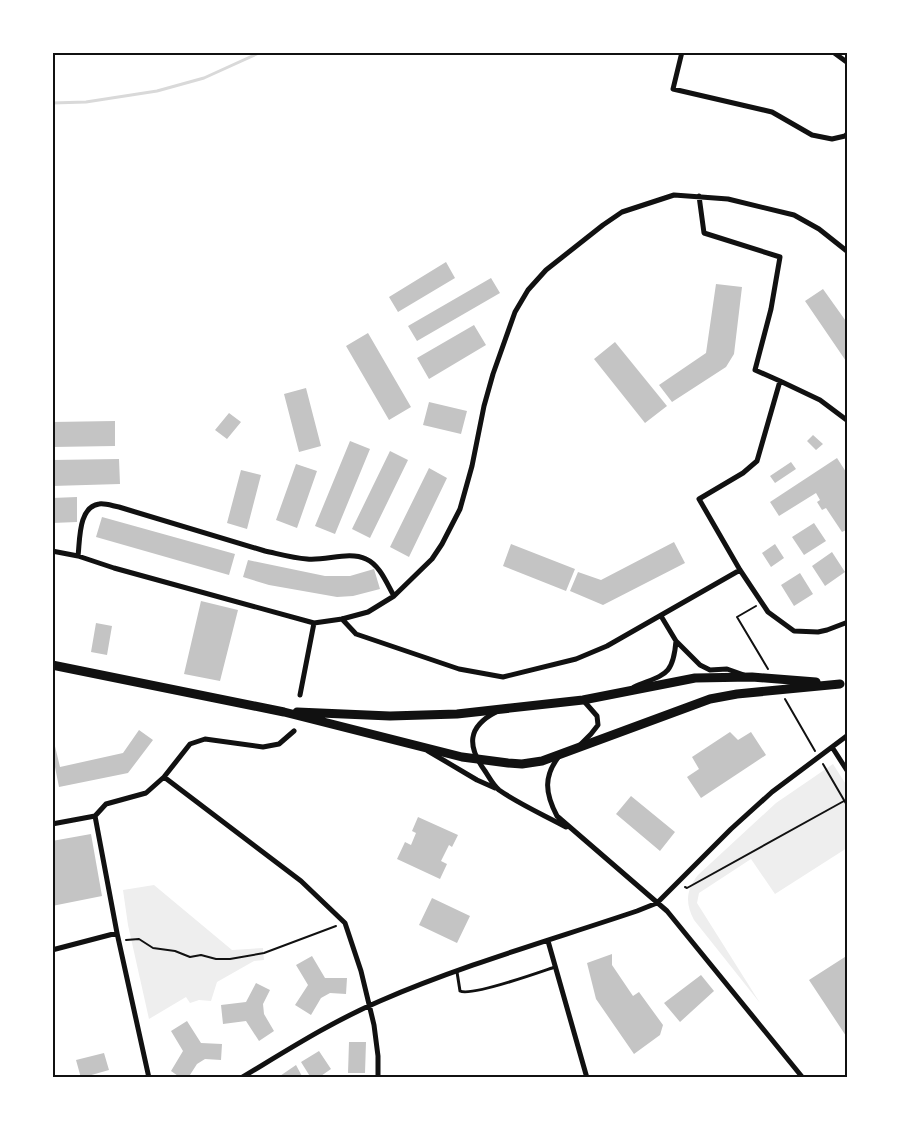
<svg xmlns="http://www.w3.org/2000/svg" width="900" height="1130" viewBox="0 0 900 1130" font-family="'DM Sans',sans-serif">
  <rect width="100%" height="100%" fill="#fff"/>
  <path fill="#eee" d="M833 764 847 786V848L775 894 751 859 699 893 697 903 760 1003 694 920C685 903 686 890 698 875L776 803Z
    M154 885 232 950 263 948 264 960 254 961 217 982 211 1001 199 1000 190 1003 186 997 149 1019 128 925 123 890Z"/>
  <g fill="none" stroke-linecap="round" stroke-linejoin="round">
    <path stroke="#d9d9d9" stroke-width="3" d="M52 103 86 102 157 91 204 78 261 52"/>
  </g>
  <path fill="#c4c4c4" d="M446 262 455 278 398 312 389 297Z
    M491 278 500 293 417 341 408 326Z
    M716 284 742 287 734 354 726 367 672 402 659 385 706 353Z
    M823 289 848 324V364L805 301Z
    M474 325 486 345 429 379 417 358Z
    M368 333 411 407 389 420 346 346Z
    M615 342 667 406 645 423 594 359Z
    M306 388 321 446 299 452 284 394Z
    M429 402 467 411 461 434 423 425Z
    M229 413 241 422 227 439 215 430Z
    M115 421V446L52 447V422Z
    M813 435 823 444 816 450 807 441Z
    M350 441 370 449 335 534 315 526Z
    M390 451 408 460 370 538 352 529Z
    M837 458 848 475V529L842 532 826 508 822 510 817 502 820 500 816 493 779 516 770 502Z
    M119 459 120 484 52 486V460Z
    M791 462 796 469 775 483 770 476Z
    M296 464 317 471 297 528 276 520Z
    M429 468 447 478 409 557 390 547Z
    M241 470 261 475 247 529 227 523Z
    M77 497V522L52 523V498Z
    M102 517 235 554 229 575 96 537Z
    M814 523 826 541 804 555 792 537Z
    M674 542 685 563 603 605 570 591 578 572 601 580Z
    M511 544 575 569 566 591 503 566Z
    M775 544 784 558 771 567 762 553Z
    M832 552 845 572 825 586 812 566Z
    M248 560 325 576H350L374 569 380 589 353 596 337 597 269 585 243 577Z
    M800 573 813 594 794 606 781 585Z
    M201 601 238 610 220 681 184 674Z
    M96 623 112 626 107 655 91 652Z
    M139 730 153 740 128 773 59 787 55 767 52 768V743L54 742 60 767 123 753Z
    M730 732 738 740 751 732 766 755 701 798 687 777 699 769 692 757Z
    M631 796 675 832 660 851 616 814Z
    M418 817 458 835 452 847 449 845 441 861 447 864 440 879 397 859 405 842 411 845 416 833 412 831Z
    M91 834 102 896 52 906V841Z
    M432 898 470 916 457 943 419 925Z
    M612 954V965L633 996 639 992 663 1025 660 1035 634 1054 596 999 587 963Z
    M848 955V1039L809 980Z
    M312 956 325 978H347L346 994 330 993 321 998 311 1015 295 1005 308 985 296 965Z
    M701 975 714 991 680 1022 664 1003Z
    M256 983 270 990 263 1004 264 1014 274 1031 259 1041 246 1021 223 1024 221 1005 246 1002Z
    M187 1021 201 1043 222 1044 221 1060 205 1059 197 1064 188 1078H181L171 1071 183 1051 171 1031Z
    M349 1042H366L365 1073H348Z
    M319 1051 331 1069 318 1078H311L301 1062Z
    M104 1053 109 1070 81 1078 76 1060Z
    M296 1065 303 1078H277Z"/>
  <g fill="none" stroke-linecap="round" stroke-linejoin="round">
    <path stroke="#111" stroke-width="2" d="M756 606 737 617 768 669
      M785 699 815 751
      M823 764 848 807
      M685 887 687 888 844 801
      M126 940 139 939 153 948 175 951 190 957 201 955 216 959H230L264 953 336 926"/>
    <path stroke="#111" stroke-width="3" d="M457 972 460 991C471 997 540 972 555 967"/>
    <path stroke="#111" stroke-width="5" d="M682 52 673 89 772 112 812 135 832 139 845 136 848 133
      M833 52 848 63
      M699 196 704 233 780 257 771 309 755 370 780 381
      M848 421 820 400 780 381 757 461 743 473 699 499 740 570 768 612 794 631 818 632 827 630 848 622
      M52 551 78 556 114 568 314 623 342 619 368 612 394 596 432 559 442 544 460 509 472 466 484 406 493 374 515 312 528 290 546 270 603 225 622 212 674 195 728 199 794 215 819 229 848 252
      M78 556C80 541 78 507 99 504 105 503 113 506 119 507L265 551C279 554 293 558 307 559 326 561 349 551 366 559 380 565 387 584 394 596
      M661 616 676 641 700 665 710 670 727 669 744 675
      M342 619 356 634 459 669 503 677 576 659 607 646 740 570
      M634 687C664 674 673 677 676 641
      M300 695 314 623
      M496 712C467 727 467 746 485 771 489 777 493 785 499 790 519 804 544 815 566 827
      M580 745 591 734 598 725 597 716 583 700
      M832 747 848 772
      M428 751 477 780 495 788
      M560 755C543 776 545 793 557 816L667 911 803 1078
      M164 777 190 744 205 739 263 747 279 744 294 731
      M95 816 117 933 149 1078
      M52 824 95 816 106 804 146 793 164 777 301 881 345 923 361 971 374 1025 378 1056V1078
      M548 941 587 1078
      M52 950 117 933
      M241 1078C286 1051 331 1022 380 1001 463 965 551 940 637 911L657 903 731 829 772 792 848 735"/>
    <path stroke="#111" stroke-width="9" d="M52 665 284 712 462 757 508 763 522 764 542 761 710 699 737 694 840 684
      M297 712 390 716 457 714 583 700 695 678 752 677 816 682"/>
  </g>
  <rect width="900" height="1130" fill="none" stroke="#ffffff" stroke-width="108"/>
  <rect x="54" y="54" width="792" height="1022" fill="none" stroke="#111" stroke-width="2"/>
</svg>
